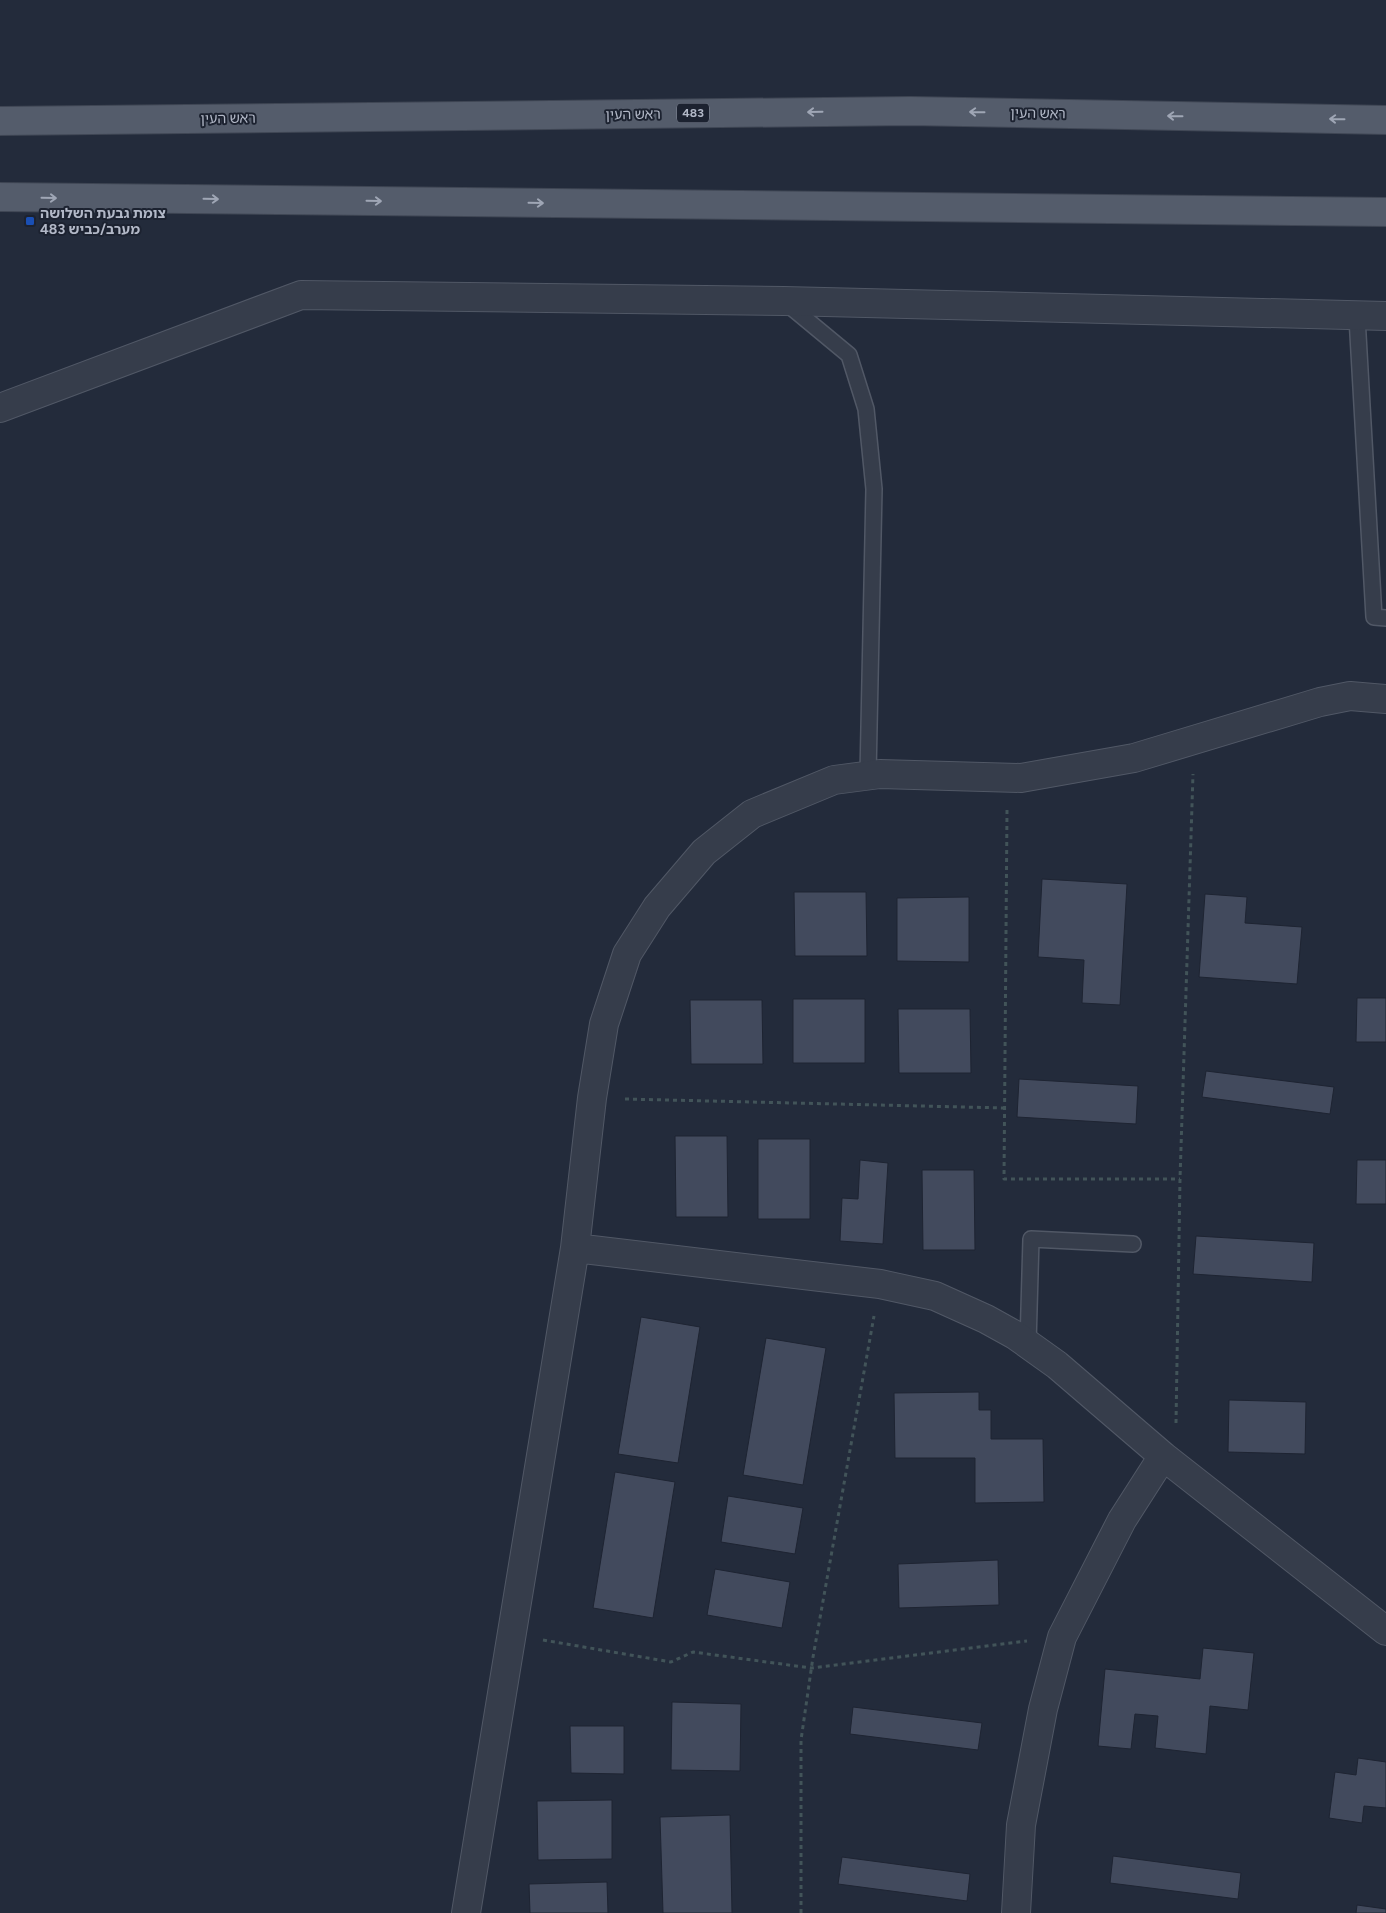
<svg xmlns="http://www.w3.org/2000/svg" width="1386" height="1913" viewBox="0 0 1386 1913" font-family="Figtree,'Noto Sans Hebrew',sans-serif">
  <rect width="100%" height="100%" fill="#232b3b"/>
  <path fill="#424a5d" stroke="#1e2432" d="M1042 879 1127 884 1120 1005 1082 1003 1084 960 1038 957Z
    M794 892H866L867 956H795Z
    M1205 894 1247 897 1245 923 1302 927 1297 984 1199 977Z
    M969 897V962L897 961V898Z
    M1357 998H1386V1042H1356Z
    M793 999H865V1063H793Z
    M690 1000H762L763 1064H691Z
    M898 1009H970L971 1073H899Z
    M1206 1071 1334 1087 1330 1114 1202 1097Z
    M1019 1079 1138 1086 1136 1124 1017 1117Z
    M675 1136H727L728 1217H676Z
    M758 1139H810V1219H758Z
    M860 1160 888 1163 883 1244 840 1241 842 1198 858 1199Z
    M1357 1160H1386V1204H1356Z
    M922 1170H974L975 1250H923Z
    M1196 1236 1314 1243 1312 1282 1193 1274Z
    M641 1317 700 1327 678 1463 618 1454Z
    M766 1338 826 1348 803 1485 743 1475Z
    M979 1392V1410H991V1439H1043L1044 1502 975 1503V1458H895L894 1393Z
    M1229 1400 1306 1402 1305 1454 1228 1452Z
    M615 1472 675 1482 653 1618 593 1608Z
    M728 1496 803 1508 795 1554 721 1542Z
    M998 1560 999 1605 899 1608 898 1564Z
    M715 1569 790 1582 782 1628 707 1615Z
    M1203 1648 1254 1653 1248 1710 1210 1706 1206 1754 1155 1748 1158 1716 1135 1714 1131 1749 1098 1746 1105 1669 1200 1679Z
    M672 1702 741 1704 740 1771 671 1770Z
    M853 1707 982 1723 978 1750 850 1734Z
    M570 1726H624V1774L571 1773Z
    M1358 1758 1386 1762V1808L1364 1806 1362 1823 1329 1818 1335 1772 1356 1775Z
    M612 1800V1859L538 1860 537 1801Z
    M730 1815 732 1913H663L660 1817Z
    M1113 1856 1241 1873 1238 1899 1110 1883Z
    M842 1857 970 1874 967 1901 838 1884Z
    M607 1882 608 1913H530L529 1884Z
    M1357 1905 1386 1909V1913H1356Z"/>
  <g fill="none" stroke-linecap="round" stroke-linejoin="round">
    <defs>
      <path id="service" d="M785 302 849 355 866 409 874 489 868 775
        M1357 317 1374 617 1386 618
        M1028 1344 1031 1239 1133 1244"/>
      <path id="minor" d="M0 408 301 295 784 301 1386 316
        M575 1248 880 1284 935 1296 986 1319 1015 1335 1057 1365 1163 1456 1386 1631
        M466 1913 575 1248 592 1098 604 1024 627 954 657 907 704 852 752 814 834 780 880 774 1021 778 1134 758 1320 702 1350 696 1386 699
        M1016 1913 1021 1825 1043 1709 1062 1637 1122 1520 1163 1456"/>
      <path id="primary" d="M0 121 910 111 1386 120
        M0 197 1386 212"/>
    </defs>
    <use href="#service" stroke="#515866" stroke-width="18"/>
    <use href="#minor" stroke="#515866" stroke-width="30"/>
    <use href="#primary" stroke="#3f4654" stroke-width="30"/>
    <path stroke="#425459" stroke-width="3" stroke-dasharray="4 4" stroke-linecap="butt" d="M1007 810 1004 1179H1180
      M625 1099 1005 1108
      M1176 1423 1180 1179 1193 774
      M543 1640 671 1662 693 1652 811 1668 1027 1641
      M801 1913V1740L813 1657 874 1316"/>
    <use href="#service" stroke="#363d4b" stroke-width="15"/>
    <use href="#minor" stroke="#363d4b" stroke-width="28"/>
    <use href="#primary" stroke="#545c6b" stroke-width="28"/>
  </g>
  <defs><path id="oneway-shaft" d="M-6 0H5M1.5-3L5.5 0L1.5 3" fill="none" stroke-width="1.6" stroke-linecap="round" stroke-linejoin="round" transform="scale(1.25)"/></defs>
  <g stroke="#9fa6b5">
    <use href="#oneway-shaft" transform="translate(815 112) rotate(179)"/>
    <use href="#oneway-shaft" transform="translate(977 112) rotate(-179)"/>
    <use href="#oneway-shaft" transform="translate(1175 116) rotate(-179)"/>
    <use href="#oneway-shaft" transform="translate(1337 119) rotate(-179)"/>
    <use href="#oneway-shaft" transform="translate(49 198) rotate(1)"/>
    <use href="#oneway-shaft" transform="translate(211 199) rotate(1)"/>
    <use href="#oneway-shaft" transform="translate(374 201) rotate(1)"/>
    <use href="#oneway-shaft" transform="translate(536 203) rotate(1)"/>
  </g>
  <rect fill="#1a4fb4" stroke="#1c2230" stroke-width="2" x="25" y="216" width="10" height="10" rx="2.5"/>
  <g text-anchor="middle" stroke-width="4" stroke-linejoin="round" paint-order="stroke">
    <rect fill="#1c2230" stroke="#858b9a" stroke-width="1" x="677" y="103.5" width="32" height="19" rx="4"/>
    <g font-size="12" font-weight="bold" fill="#b2b8c7">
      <text x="693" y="117">483</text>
    </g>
    <g font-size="14" fill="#b2b8c7" stroke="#1c2230">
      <text transform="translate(1038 113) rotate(1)" y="5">ראש העין</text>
      <text transform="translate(633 114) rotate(-1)" y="5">ראש העין</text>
      <text transform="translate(228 118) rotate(-1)" y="5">ראש העין</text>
    </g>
    <g font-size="14" font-weight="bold" fill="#b2b8c7" stroke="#1c2230" text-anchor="start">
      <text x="40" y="218">צומת גבעת השלושה<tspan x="40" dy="16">מערב/כביש 483</tspan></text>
    </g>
  </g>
</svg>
